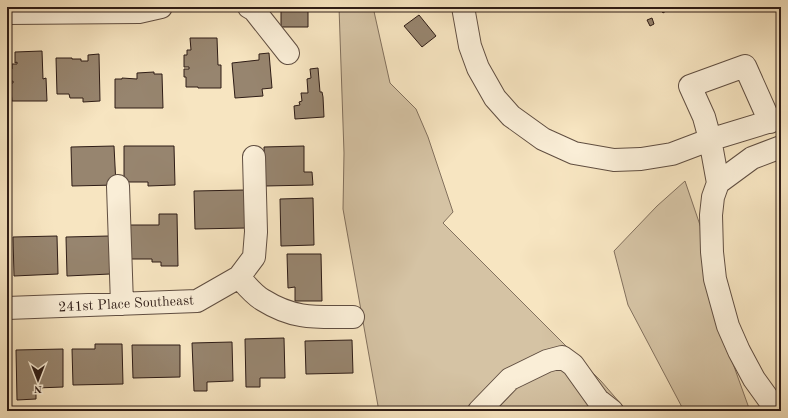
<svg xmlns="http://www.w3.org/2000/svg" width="788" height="418" viewBox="0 0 788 418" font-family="'Old Standard TT',serif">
  <rect width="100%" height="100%" fill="#f7e5c1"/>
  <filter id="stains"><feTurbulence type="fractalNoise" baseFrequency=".005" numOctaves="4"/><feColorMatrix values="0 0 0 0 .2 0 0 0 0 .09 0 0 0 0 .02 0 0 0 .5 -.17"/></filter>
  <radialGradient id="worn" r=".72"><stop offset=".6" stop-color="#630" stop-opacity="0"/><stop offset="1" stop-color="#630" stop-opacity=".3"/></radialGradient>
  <path fill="#d5c3a4" stroke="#82705d" d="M339 7H373L390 83 416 109 428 137 453 212 443 223 601 381 627 411H381L378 406 343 209 344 153Z
    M685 181 701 228 717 319 750 411H684L628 305 614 251 657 206Z"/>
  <path fill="#97856f" stroke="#2e1c16" d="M281 7H308V27H281Z
    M659 7H672L663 13Z
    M419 15 436 36 422 47 404 26Z
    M652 18 654 24 650 26 647 20Z
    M190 38H217L218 65H221V88H198V87H186V77H184V69H189V67H184V55H187V50H191Z
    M42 51 43 79 46 78 47 101H12L11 91 9 92V83H13V81L9 82V69H12V64H17V62L15 63V52Z
    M269 53 272 88 262 89 263 96 235 98 232 63 259 60V54Z
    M99 54 100 101 83 102V98H70L69 94H57L56 58H72V59H81V61H88V55Z
    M318 68 320 92H322L323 97 324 117 295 119 294 106 300 105 299 102 302 101 301 93H308L307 79 311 78 310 69Z
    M154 72V74H162L163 108H115V79H122V78L137 79V73Z
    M114 146 116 185 72 186 71 147Z
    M124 146H174L175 185 148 186V182H124Z
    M304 146V172H312L313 185 265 186 264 147Z
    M245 190 246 228 195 229 194 191Z
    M313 198 314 245 281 246 280 199Z
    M159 214H177L178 266H161V262H152V259H131L130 225H159Z
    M57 236 58 274 14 276 13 237Z
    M109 236 110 274 67 276 66 237Z
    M287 254H321L322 301H295V287L288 288Z
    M284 338 285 378H260V387H246L245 339Z
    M352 340 353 373 306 374 305 341Z
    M232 342 233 381 207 382V391H194L192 343Z
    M95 344H122L123 384 73 385 72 349H95Z
    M132 345H180V377L133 378Z
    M63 349V387L36 388V399L17 400 16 350Z"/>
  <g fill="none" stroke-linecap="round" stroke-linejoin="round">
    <defs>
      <path id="minor" d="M249 7 254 10 288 53
        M463 7 470 46 478 68 495 98 511 116 543 139 574 153 614 160 641 159 672 154 709 140 781 118
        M7 13 139 12 161 7
        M718 183 710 139 704 117 690 86 745 66 770 122
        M118 186 122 304
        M239 277C246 285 254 295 263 300 295 320 317 317 353 317
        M7 308 197 301 239 277 254 257 256 232 254 157
        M479 411 510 379 547 361 562 357 573 365 598 400 612 411
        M775 411 772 404 754 379 739 351 728 326 715 279 712 252 711 215 713 197 718 183 752 158 781 147"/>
    </defs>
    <use href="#minor" stroke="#604e41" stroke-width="24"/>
    <use href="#minor" stroke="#faeed7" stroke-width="22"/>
  </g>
  <g text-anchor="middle" stroke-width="3" stroke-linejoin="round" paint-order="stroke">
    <g font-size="14" fill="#2e1c16" stroke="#faeed7">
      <text transform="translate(126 303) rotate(-3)" y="5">241st Place Southeast</text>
    </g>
  </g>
  <rect width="788" height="418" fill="none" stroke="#f7e5c1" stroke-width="24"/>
  <rect x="8" y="8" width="772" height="402" fill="none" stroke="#2e1c16" stroke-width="2"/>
  <rect x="12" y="12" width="764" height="394" fill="none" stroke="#2e1c16"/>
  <g transform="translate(38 380) rotate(180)" stroke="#faeed7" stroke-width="3" paint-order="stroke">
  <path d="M0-3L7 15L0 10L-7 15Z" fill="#2e1c16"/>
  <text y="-6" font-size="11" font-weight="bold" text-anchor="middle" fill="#2e1c16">N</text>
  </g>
  <rect width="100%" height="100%" filter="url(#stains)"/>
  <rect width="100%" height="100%" fill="url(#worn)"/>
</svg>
